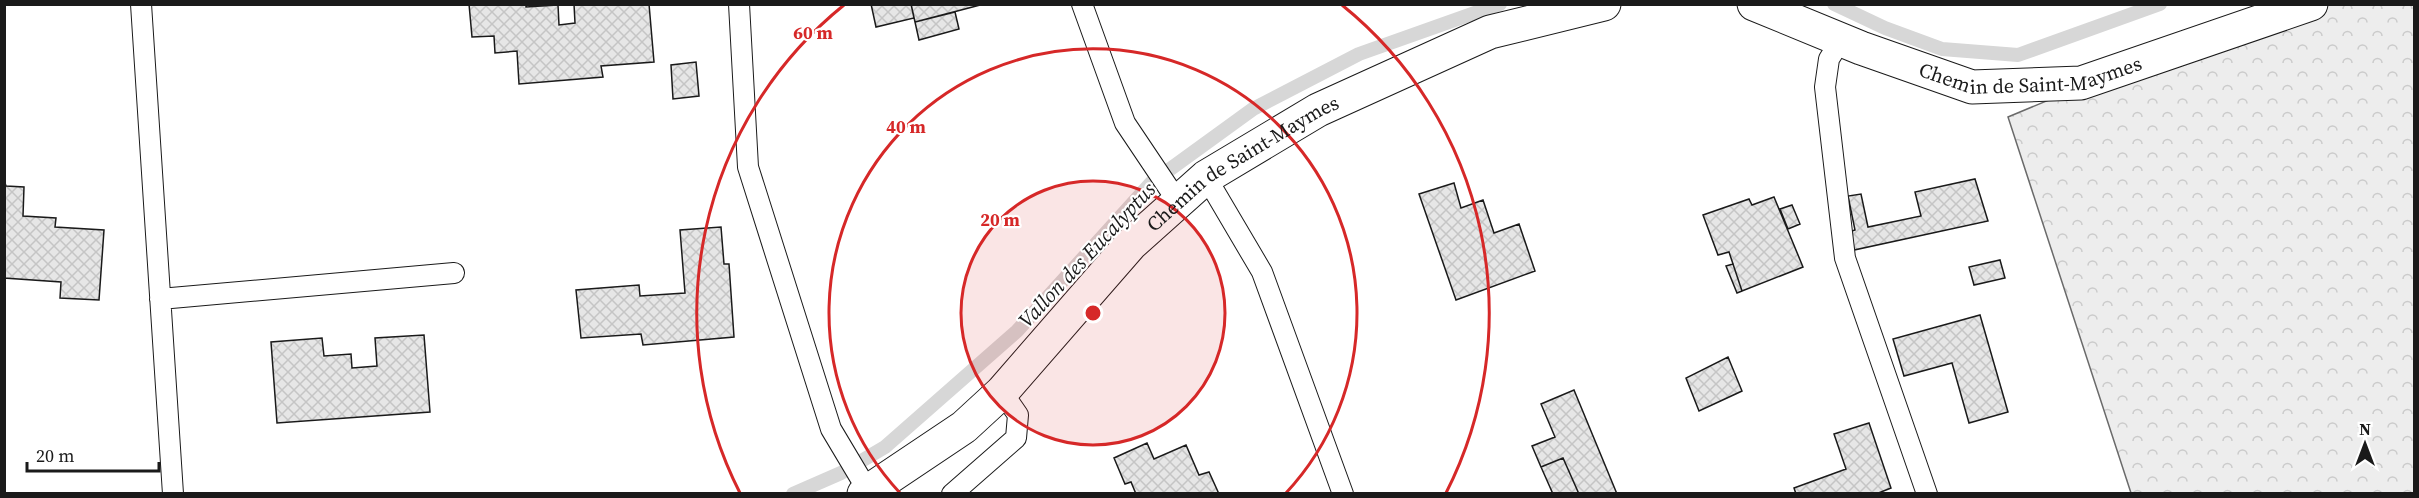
<svg xmlns="http://www.w3.org/2000/svg" width="2419" height="498" viewBox="0 0 2419 498" font-family="'Source Serif 4',serif">
  <defs>
    <pattern id="forest-crowns" width="20" height="18" patternUnits="userSpaceOnUse" patternTransform="scale(1.5)"><rect width="20" height="18" fill="#ededed"/><path d="M2 6a3 3 0 1 1 6 0M12 15a3 3 0 1 1 6 0" fill="none" stroke="#cbcbcb"/></pattern>
    <pattern id="building-cross-hatch" width="8" height="8" patternUnits="userSpaceOnUse" patternTransform="scale(1.5)"><rect width="8" height="8" fill="#e6e6e6"/><path d="M0 0l8 8M0 8l8-8" fill="none" stroke="#c5c5c5"/></pattern>
  </defs>
  <rect width="100%" height="100%" fill="#fff"/>
  <path fill="url(#forest-crowns)" stroke="#6a6a6a" stroke-width="1.5" d="M2277 5H2414V493H2131L2008 117Z"/>
  <g fill="none" stroke-linecap="round" stroke-linejoin="round">
    <path stroke="#d7d7d7" stroke-width="14" d="M1834 4 1885 28 1942 49 2018 55 2160 4
      M793 494 841 473 885 447 1017 331 1151 183 1253 109 1359 54 1500 4"/>
  </g>
  <path fill="url(#building-cross-hatch)" stroke="#1a1a1a" stroke-width="1.5" d="M469 4H526V7L558 5 559 25 575 23 574 4H649L654 62 601 66 603 77 519 84 517 51 495 53 494 36 472 37Z
    M871 4H911L914 18 876 27Z
    M911 4H984L915 22Z
    M955 12 959 29 919 40 915 22Z
    M696 62 699 96 673 99 671 65Z
    M1975 179 1988 221 1854 250 1849 232 1855 230 1848 196 1861 194 1868 227 1921 216 1915 192Z
    M4 180 6 186 24 187 23 216 56 218 55 227 104 230 99 300 60 298 61 282 4 278Z
    M1454 183 1461 208 1483 200 1494 233 1519 224 1535 271 1456 300 1419 194Z
    M1774 197 1803 267 1742 291 1729 252 1718 255 1703 215 1749 199 1752 205Z
    M1792 205 1800 224 1788 229 1780 209Z
    M721 227 724 264H729L734 337 643 345 641 334 581 338 576 290 639 285 640 296 685 293 680 230Z
    M2000 260 2005 278 1974 285 1969 267Z
    M1733 264 1742 291 1737 293 1726 266Z
    M1980 315 2008 412 1969 423 1952 363 1904 376 1893 339Z
    M424 335 430 412 277 423 271 342 322 338 324 356 351 354 352 368 377 366 375 338Z
    M1728 357 1742 391 1699 411 1686 378Z
    M1574 390 1617 494H1579L1563 458 1541 467 1532 446 1555 437 1541 404Z
    M1869 423 1891 488 1876 494H1796L1794 488 1846 469 1834 434Z
    M1147 443 1154 459 1186 445 1199 475 1209 472 1219 494H1136L1131 482 1125 484 1114 458Z
    M1563 458 1579 494H1553L1541 467Z"/>
  <g fill="none" stroke-linecap="round" stroke-linejoin="round">
    <defs>
      <path id="service" d="M141 4 173 494
        M739 4 748 167 831 429 868 491
        M1082 4 1125 123 1178 202
        M1841 40 1829 59 1825 87 1845 258 1927 494
        M1206 177 1262 272 1343 494
        M160 299 454 273
        M952 494 1016 438 1018 415 1002 392"/>
      <g id="minor">
        <path id="s1" d="M1754 4 1861 48 1972 87 2081 83 2311 4"/>
        <path id="s2" d="M864 494 964 427 1002 392 1131 244 1206 177 1318 110 1490 32 1604 4"/>
      </g>
    </defs>
    <use href="#service" stroke="#1a1a1a" stroke-width="22"/>
    <use href="#minor" stroke="#1a1a1a" stroke-width="35"/>
    <use href="#service" stroke="#fff" stroke-width="20"/>
    <use href="#minor" stroke="#fff" stroke-width="33"/>
  </g>
  <circle cx="1093" cy="313" r="132" fill="#d62828" fill-opacity=".12"/>
  <g fill="none" stroke="#d62828" stroke-width="3">
    <circle cx="1093" cy="313" r="132"/>
    <path d="M900 493A264 264 0 1 1 1286 493"/>
    <path d="M740 493A396 396 0 0 1 844 5M1342 5A396 396 0 0 1 1446 493"/>
  </g>
  <g text-anchor="middle" stroke-width="4.5" stroke-linejoin="round" paint-order="stroke">
    <g font-size="20" fill="#1a1a1a" stroke="#fff">
      <text dy="7" stroke="none"><textPath href="#s1" startOffset="292">Chemin de Saint-Maymes</textPath></text>
      <text dy="7" stroke="none"><textPath href="#s2" startOffset="507">Chemin de Saint-Maymes</textPath></text>
    </g>
    <g font-size="21" font-style="italic" fill="#1a1a1a" stroke="#fff">
      <text transform="translate(1087 255) rotate(-47)" y="7">Vallon des Eucalyptus</text>
    </g>
  </g>
  <circle cx="1093" cy="313" r="9" fill="#d62828" stroke="#fff" stroke-width="3"/>
  <g font-size="18" text-anchor="middle" font-weight="bold" fill="#d62828" stroke="#fff" stroke-width="4.5" stroke-linejoin="round" paint-order="stroke">
    <text x="813" y="39">60 m</text>
    <text x="906" y="133">40 m</text>
    <text x="1000" y="226">20 m</text>
  </g>
  <rect width="2419" height="498" fill="none" stroke="#1a1a1a" stroke-width="12"/>
  <g transform="translate(2365 444)" stroke="#ffffff" stroke-width="4.5" paint-order="stroke">
  <path d="M0-4.5L10 22L0 15L-10 22Z" fill="#1a1a1a"/>
  <text y="-9" font-size="16" font-weight="bold" text-anchor="middle" fill="#1a1a1a">N</text>
  </g>
  <path d="M27 462v9h132v-9" fill="none" stroke="#1a1a1a" stroke-width="3"/>
  <text x="36" y="462" font-size="18" fill="#1a1a1a" stroke="#ffffff" stroke-width="4.5" paint-order="stroke">20 m</text>
</svg>
